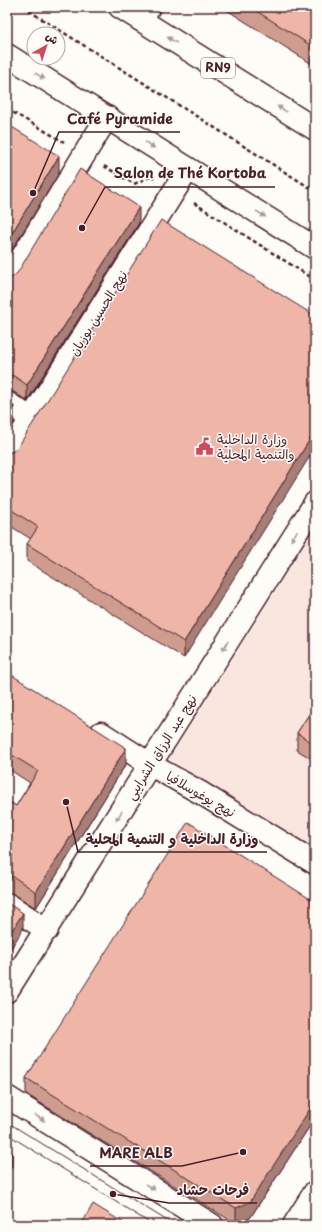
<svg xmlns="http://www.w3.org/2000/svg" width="322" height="1232" viewBox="0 0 322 1232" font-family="'Playpen Sans','Playpen Sans Arabic',sans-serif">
  <rect width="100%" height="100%" fill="#fdfcf7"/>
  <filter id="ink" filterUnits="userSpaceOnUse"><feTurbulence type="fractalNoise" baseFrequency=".025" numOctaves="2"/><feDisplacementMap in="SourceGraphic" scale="8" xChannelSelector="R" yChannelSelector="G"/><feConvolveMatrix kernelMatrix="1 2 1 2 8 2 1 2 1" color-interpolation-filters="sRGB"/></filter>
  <g filter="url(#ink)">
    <path fill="#f9e7df" d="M315 528V851L169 759Z"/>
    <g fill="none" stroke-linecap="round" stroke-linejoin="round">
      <defs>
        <path id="minor" d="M141 20 149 7
          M7 282 107 117
          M7 403 32 419
          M7 457 188 169
          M101 733 151 765 201 793 315 863
          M7 904 47 930
          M7 991 315 503
          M7 1097 212 1225
          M294 1225 315 1192"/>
        <path id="major" d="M120 7 315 129
          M7 55 315 248"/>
      </defs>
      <use href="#minor" stroke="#4a1f2b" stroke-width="25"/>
      <use href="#major" stroke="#4a1f2b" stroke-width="25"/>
      <path stroke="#4a1f2b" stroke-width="2.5" stroke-dasharray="4 3" stroke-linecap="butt" d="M23 7 315 191
        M7 109 64 142
        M104 166 134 184 152 176 154 178
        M194 203 315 280"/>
      <use href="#minor" stroke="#fdfcf7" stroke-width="22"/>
      <use href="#major" stroke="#fdfcf7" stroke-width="22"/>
      <path stroke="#4a1f2b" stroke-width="1" d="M7 1122 174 1225
        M7 1134 153 1225"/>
    </g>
    <path fill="#ce9d90" stroke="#4a1f2b" d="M222 7H315V66Z
      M139 223 27 401 14 392 7 391 13 277Z
      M315 316 184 658 27 561V544L31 539 7 524V453L12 452Z
      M7 672 126 764 36 908 14 894 8 892 7 800 16 806 30 783 7 768Z
      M315 705V761L297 750V733Z
      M315 902V1118L250 1218 236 1224 26 1094V1078Z"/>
    <path fill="#a77f76" stroke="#4a1f2b" d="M59 156V173L7 258V241Z
      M139 207V223L27 401V385Z
      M8 374V391H7V375Z
      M14 406V422L7 434V417Z
      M315 431V448L184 658V642Z
      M126 748V764L36 908V892Z
      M8 875V892H7V876Z
      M23 913V929L7 955V938Z
      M315 1101V1118L250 1218 236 1224V1208Z
      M12 1152V1166L7 1174V1159Z"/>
    <path fill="#efb6a8" stroke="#4a1f2b" d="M250 7H315V48Z
      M7 124 59 156 7 241Z
      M80 169 139 207 27 385 14 376 7 375V278L13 277 18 272Z
      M161 220 315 316V431L184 642 27 544 38 527 7 507V453L12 452 18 447Z
      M7 402 14 406 7 417Z
      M7 672 126 748 36 892 14 877 7 876V800L16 806 38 771 7 752Z
      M315 705V745L297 733Z
      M188 822 315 902V1101L250 1202 236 1208 26 1078Z
      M7 903 23 913 7 938Z
      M7 1148 12 1152 7 1159Z
      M93 1204 127 1225H81Z"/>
    <defs><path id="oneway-solid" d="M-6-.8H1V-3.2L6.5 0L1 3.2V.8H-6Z"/></defs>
    <g fill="#ac999b">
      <use href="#oneway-solid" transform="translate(172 40) rotate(-148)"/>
      <use href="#oneway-solid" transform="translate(40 76) rotate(32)"/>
      <use href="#oneway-solid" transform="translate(282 109) rotate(-148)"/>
      <use href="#oneway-solid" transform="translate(150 145) rotate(33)"/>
      <use href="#oneway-solid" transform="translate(261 214) rotate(32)"/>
      <use href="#oneway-solid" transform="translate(294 536) rotate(122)"/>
      <use href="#oneway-solid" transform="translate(225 646) rotate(122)"/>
      <use href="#oneway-solid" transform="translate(119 816) rotate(122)"/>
      <use href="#oneway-solid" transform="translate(40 1118) rotate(32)"/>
      <use href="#oneway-solid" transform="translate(150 1187) rotate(32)"/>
    </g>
  </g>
  <defs>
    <symbol id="civic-bare" viewBox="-9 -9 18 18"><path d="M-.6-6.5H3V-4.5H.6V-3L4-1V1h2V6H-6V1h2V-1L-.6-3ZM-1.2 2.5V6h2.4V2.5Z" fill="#d1495b" stroke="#fdfcf7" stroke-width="2.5" paint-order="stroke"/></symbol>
  </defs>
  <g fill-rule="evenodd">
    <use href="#civic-bare" x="192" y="434" width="25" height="25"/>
  </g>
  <g text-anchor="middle" stroke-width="3" stroke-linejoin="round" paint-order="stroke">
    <rect fill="#fdfcf7" stroke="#806168" stroke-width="1" x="201" y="58" width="34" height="20" rx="3"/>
    <g font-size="12" font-weight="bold" fill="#4a1f2b">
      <text x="218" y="72">RN9</text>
    </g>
    <g font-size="13" fill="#4a1f2b" stroke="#fdfcf7">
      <text transform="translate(98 313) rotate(-58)" y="5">نهج الحسين بوزيان</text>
      <text transform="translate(161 747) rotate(-58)" y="5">نهج عبد الرزاق الشرايبي</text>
      <text transform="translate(201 794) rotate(30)" y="5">نهج يوغوسلافيا</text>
    </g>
    <g font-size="13" fill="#4a1f2b" stroke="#fdfcf7" text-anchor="start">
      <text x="217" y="444">وزارة الداخلية<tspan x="217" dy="15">والتنمية المحلية</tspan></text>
    </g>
  </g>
  <path fill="none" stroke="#4a1f2b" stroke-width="1.5" d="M33 193L59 132H180M82 228L105 187H275M66 802L78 852H267M243 1152L182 1166H90M113 1194L169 1203H257"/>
  <g fill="#4a1f2b" stroke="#fdfcf7" stroke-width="1.5">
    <circle cx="33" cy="193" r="4"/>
    <circle cx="82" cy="228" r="4"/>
    <circle cx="66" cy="802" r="4"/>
    <circle cx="243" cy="1152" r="4"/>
    <circle cx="113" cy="1194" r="4"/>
  </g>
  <g font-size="14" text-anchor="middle" font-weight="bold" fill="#4a1f2b" stroke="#fdfcf7" stroke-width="3" stroke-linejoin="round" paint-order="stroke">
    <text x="120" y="124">Café Pyramide</text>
    <text x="190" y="178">Salon de Thé Kortoba</text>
    <text x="172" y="844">وزارة الداخلية و التنمية المحلية</text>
    <text x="136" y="1158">MARE ALB</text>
    <text x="213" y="1195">فرحات حشاد</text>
  </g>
  <rect width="322" height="1232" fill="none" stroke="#fdfcf7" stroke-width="24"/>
  <rect x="12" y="12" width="298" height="1208" fill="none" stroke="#4a1f2b" stroke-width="1.5" filter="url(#ink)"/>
  <g transform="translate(46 46) rotate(39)"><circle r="19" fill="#fdfcf7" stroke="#b5a4a5"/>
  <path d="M0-3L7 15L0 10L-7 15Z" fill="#d1495b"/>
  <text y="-6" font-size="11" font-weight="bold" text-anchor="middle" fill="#4a1f2b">ش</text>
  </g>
</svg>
